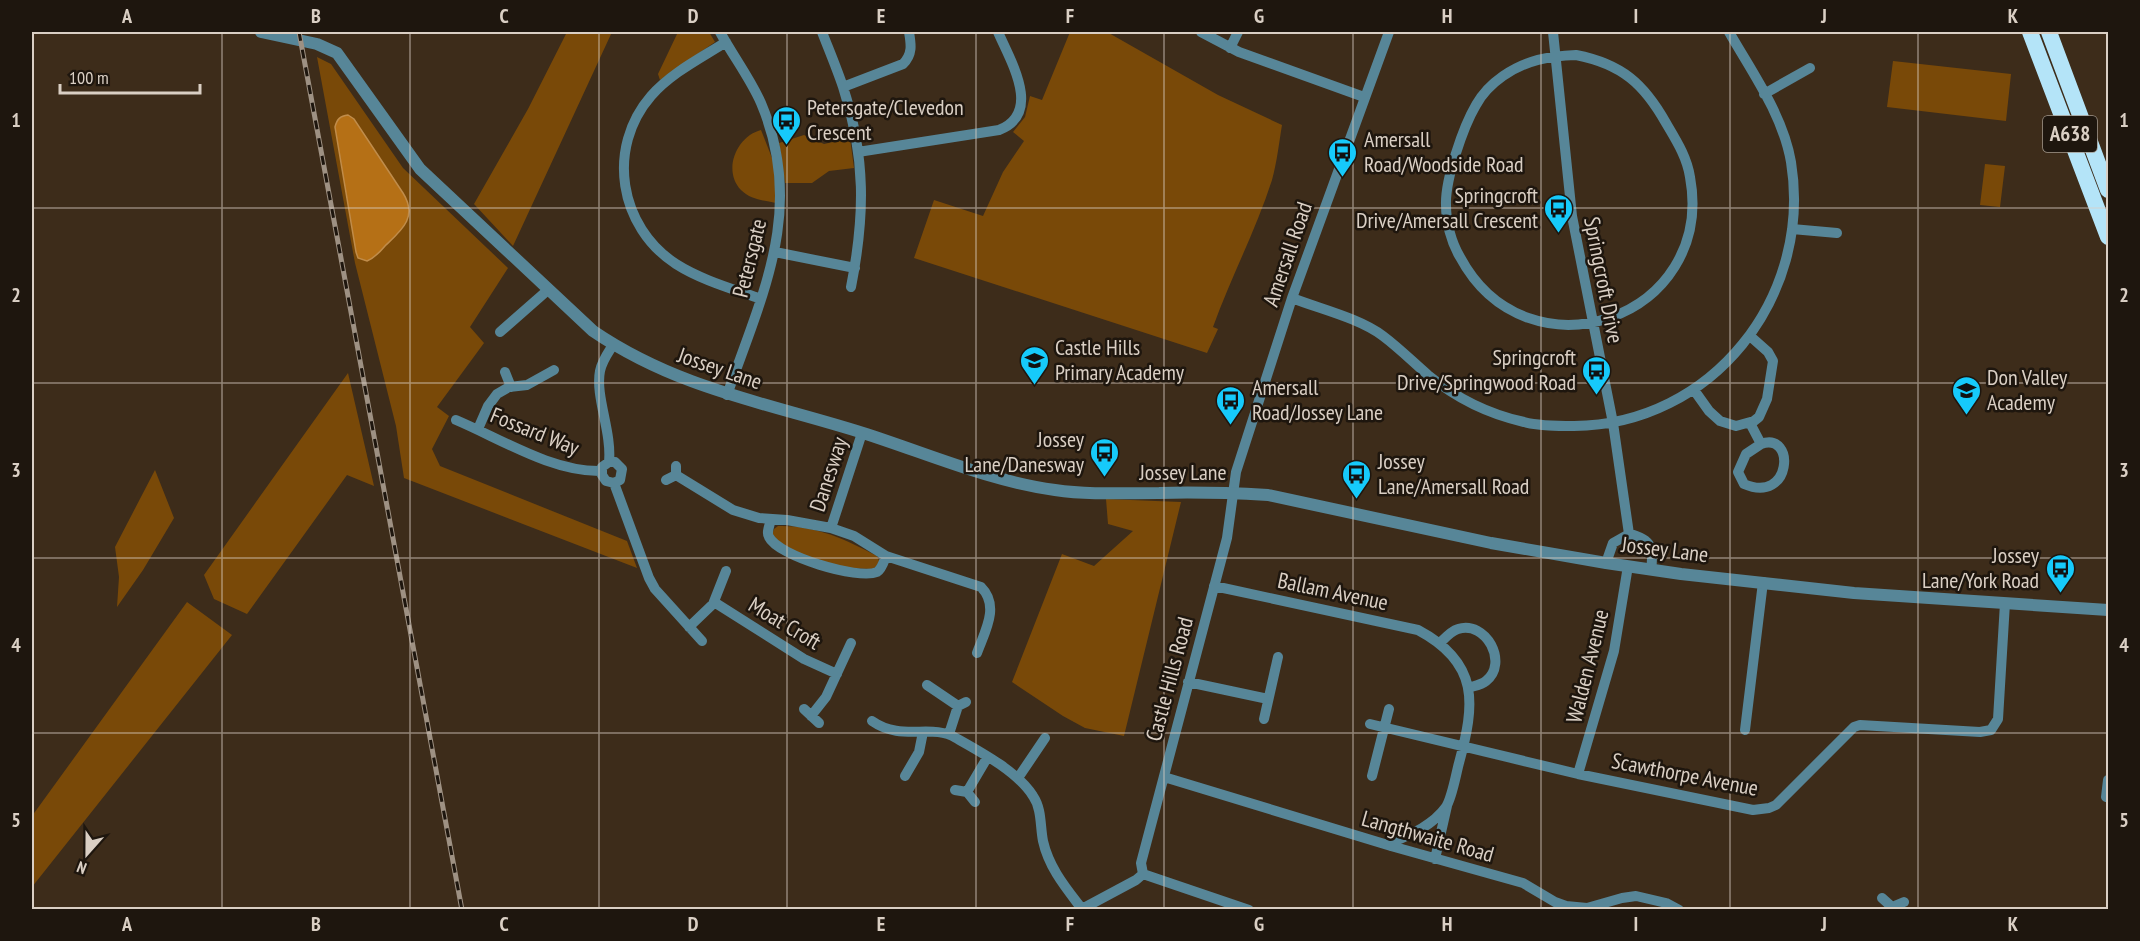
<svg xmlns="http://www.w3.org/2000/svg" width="2140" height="941" viewBox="0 0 2140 941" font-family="'PT Sans Narrow',sans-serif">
  <rect width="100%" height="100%" fill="#3d2c1a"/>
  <path fill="#794908" d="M567 32H612L513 246 474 204 528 109Z
    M678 32H709L715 42 660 80 658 74Z
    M1070 32H1107L1218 95 1282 125C1279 143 1277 162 1272 180 1256 230 1231 277 1213 327L1218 329 1207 353 914 258 934 200 983 216 1003 172 1024 141 1013 132 1025 117 1030 96 1042 100Z
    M317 57 331 64 403 168 508 268 470 327 484 343 437 407 449 416 432 449 440 466 627 541 637 568 404 478 396 426 355 263Z
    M1893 61 2011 74 2006 121 1887 107Z
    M761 130 774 163 776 203C763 200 751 200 741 190 722 170 737 136 761 130Z
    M804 135 824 144 850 138 854 168 829 171 812 183H785L779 143Z
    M1985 164 2005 166 2000 207 1980 205Z
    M348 373 374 486 347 475 247 614 214 599 204 575Z
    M155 470 174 518 143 570 117 607 119 577 115 547Z
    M1106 499 1181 502 1124 736 1085 728 1063 716 1012 682 1062 554 1094 566 1133 531 1108 524Z
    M778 526C815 525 845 539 877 556L880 563 873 569 846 568 803 556 773 538 772 535 774 529Z
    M187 602 232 635 32 887V816Z"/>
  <path fill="#b57016" stroke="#c08c4a" stroke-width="1.5" d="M348 115 354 119 403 193C418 217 402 230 385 246 380 252 374 258 367 261L358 258 356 252 335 127C337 119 340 116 348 115Z"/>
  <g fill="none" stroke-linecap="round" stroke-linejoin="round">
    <path stroke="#578698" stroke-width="10" d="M720 32C733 56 750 78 761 103 806 209 762 295 727 395
      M822 32C829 50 837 69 843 87 866 157 865 216 851 287
      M1201 32 1239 52 1364 97
      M1553 32 1572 216 1613 423 1629 534
      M726 42C701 58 671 73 651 96 606 148 619 227 676 264 701 280 733 289 761 299
      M1230 48 1238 32
      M1576 55C1622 64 1644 84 1666 123 1676 140 1687 157 1690 177 1716 318 1528 384 1460 257 1451 242 1446 222 1446 205 1445 180 1463 127 1476 105 1482 94 1493 83 1503 76 1526 60 1549 56 1576 55Z
      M843 87 903 64C913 54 911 44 909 32
      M1764 94 1810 68
      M858 152 999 130C1043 113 1010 60 998 32
      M1792 229 1837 233
      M775 252 855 268
      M1292 298C1320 309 1359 318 1383 336 1399 348 1413 362 1428 375 1456 398 1488 414 1524 422 1540 426 1557 426 1574 426 1712 425 1813 297 1791 162 1783 115 1752 72 1729 32
      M500 332 549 289
      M505 372 511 387
      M1694 390 1709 411 1720 421 1736 426 1754 421 1759 417 1767 399 1773 361 1768 352 1750 336
      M456 420C501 439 552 472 601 471
      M1750 423 1761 444C1796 431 1792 505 1744 484L1738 472 1746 454 1761 444
      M478 429 488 406 497 394 509 387 527 385 554 370
      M609 462H615L622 469 620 480 614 483 606 481 602 475V467L609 462C612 432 595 396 600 371 602 361 608 353 613 345
      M676 475 733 510 759 518 787 520 831 528 854 536 886 556 981 587C1000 606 985 631 977 653
      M666 480 676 475V466
      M614 483 649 578 655 589 702 641
      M771 519C770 525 766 532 769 537 778 556 858 580 877 572 882 569 884 561 886 556
      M831 528 862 433
      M1606 563 1613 543 1629 534C1652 539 1654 549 1651 570
      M1214 586 1418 630C1480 663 1475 704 1459 763 1456 774 1452 798 1446 807 1433 825 1412 834 1393 842L1391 846
      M714 602 804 659 837 674
      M689 627 713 604 726 571
      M1440 643C1445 638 1451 631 1458 629 1486 620 1509 663 1486 681 1481 685 1474 686 1468 688
      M1188 682 1268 699
      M927 685 958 706 966 702
      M804 709 819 723
      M811 716 826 697 851 643
      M1264 719 1278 657
      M872 721C902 742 931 723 956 738 981 752 1018 772 1033 796 1042 809 1040 826 1043 841 1049 868 1066 888 1082 909
      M1370 724 1578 774 1753 810 1769 808 1776 805 1854 727 1860 725 1980 732 1991 730 1998 719 2005 603
      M1745 730 1763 582
      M949 734 958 706
      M1578 774 1614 651 1628 566
      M905 776 919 752 923 732
      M1372 776 1389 709
      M1164 777 1391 846 1523 883 1555 902 1566 906 1587 908 1622 898 1636 896 1666 903 1679 910
      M1018 778 1045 738
      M955 790 967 792 975 802
      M967 792 987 758
      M2106 797 2108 780
      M1435 859 1447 806
      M1143 874 1141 863 1227 538 1236 472 1292 298 1389 32
      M1143 874 1249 910
      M1882 898 1892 907 1904 902
      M1080 910 1136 880 1143 874"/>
    <path stroke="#578698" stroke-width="12" d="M261 32 317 44 337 53 420 169 593 331C678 389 768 403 863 433 926 453 989 481 1055 490 1089 495 1124 493 1159 493 1195 492 1231 493 1268 495L1491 543 1606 563 1681 574 1854 593 2108 610"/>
    <path stroke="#b4e4f8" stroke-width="16" d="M2030 32 2108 237
      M2049 32 2108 190"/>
    <defs>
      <path id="rail" d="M299 32 462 910"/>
    </defs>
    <use href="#rail" stroke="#9e9183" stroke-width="5"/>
    <use href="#rail" stroke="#1e160e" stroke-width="3" stroke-dasharray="9" stroke-linecap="butt"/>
  </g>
  <path fill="none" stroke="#dacfc4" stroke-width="1.5" stroke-opacity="0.55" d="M222 32V910M410 32V910M599 32V910M787 32V910M976 32V910M1164 32V910M1353 32V910M1541 32V910M1730 32V910M1918 32V910M32 208H2108M32 383H2108M32 558H2108M32 733H2108"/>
  <defs>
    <symbol id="bus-pin" viewBox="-11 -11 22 30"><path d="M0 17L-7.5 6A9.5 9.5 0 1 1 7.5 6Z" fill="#16cafb" stroke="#1e160e"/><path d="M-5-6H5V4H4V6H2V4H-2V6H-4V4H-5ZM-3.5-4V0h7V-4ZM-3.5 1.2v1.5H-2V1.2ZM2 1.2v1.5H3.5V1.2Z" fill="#111"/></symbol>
    <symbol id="school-pin" viewBox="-11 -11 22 30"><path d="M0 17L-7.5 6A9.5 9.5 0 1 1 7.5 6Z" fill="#16cafb" stroke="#1e160e"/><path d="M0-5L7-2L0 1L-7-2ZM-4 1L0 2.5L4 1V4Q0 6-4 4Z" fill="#111"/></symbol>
  </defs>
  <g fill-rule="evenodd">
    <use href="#bus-pin" x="770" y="104" width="33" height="45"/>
    <use href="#bus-pin" x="1326" y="136" width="33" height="45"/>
    <use href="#bus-pin" x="1542" y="192" width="33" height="45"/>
    <use href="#school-pin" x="1018" y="344" width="33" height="45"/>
    <use href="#bus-pin" x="1580" y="354" width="33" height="45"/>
    <use href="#school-pin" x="1950" y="374" width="33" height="45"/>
    <use href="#bus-pin" x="1214" y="384" width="33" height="45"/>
    <use href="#bus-pin" x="1088" y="436" width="33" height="45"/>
    <use href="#bus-pin" x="1340" y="458" width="33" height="45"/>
    <use href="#bus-pin" x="2044" y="552" width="33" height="45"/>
  </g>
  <g text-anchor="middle" stroke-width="5" stroke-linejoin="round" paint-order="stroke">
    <rect fill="#1e160e" stroke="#a2988d" stroke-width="1.5" x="2043" y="116" width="54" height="36" rx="4.5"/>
    <g font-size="21" font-weight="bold" fill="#dacfc4">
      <text x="2070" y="141">A638</text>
    </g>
    <g font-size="22" fill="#dacfc4" stroke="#1e160e" text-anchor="start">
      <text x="807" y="115">Petersgate/Clevedon<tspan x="807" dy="25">Crescent</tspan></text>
      <text x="1364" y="147">Amersall<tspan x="1364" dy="25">Road/Woodside Road</tspan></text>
      <text x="1538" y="203" text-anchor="end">Springcroft<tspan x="1538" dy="25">Drive/Amersall Crescent</tspan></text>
      <text x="1055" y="355">Castle Hills<tspan x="1055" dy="25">Primary Academy</tspan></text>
      <text x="1576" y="365" text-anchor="end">Springcroft<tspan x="1576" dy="25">Drive/Springwood Road</tspan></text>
      <text x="1987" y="385">Don Valley<tspan x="1987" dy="25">Academy</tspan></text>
      <text x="1252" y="395">Amersall<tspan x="1252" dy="25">Road/Jossey Lane</tspan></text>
      <text x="1084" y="447" text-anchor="end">Jossey<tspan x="1084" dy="25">Lane/Danesway</tspan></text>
      <text x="1378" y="469">Jossey<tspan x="1378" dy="25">Lane/Amersall Road</tspan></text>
      <text x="2039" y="563" text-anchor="end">Jossey<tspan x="2039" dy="25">Lane/York Road</tspan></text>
    </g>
    <g font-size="22" fill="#dacfc4" stroke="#1e160e">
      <text transform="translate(1287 254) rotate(-71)" y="8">Amersall Road</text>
      <text transform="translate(749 258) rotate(-76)" y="8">Petersgate</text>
      <text transform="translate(1604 280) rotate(79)" y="8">Springcroft Drive</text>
      <text transform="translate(720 368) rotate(19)" y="8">Jossey Lane</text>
      <text transform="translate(535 431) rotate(22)" y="8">Fossard Way</text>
      <text x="1183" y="480">Jossey Lane</text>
      <text transform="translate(828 474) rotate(-72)" y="8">Danesway</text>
      <text transform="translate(1665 549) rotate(7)" y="8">Jossey Lane</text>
      <text transform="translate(1333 591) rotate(12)" y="8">Ballam Avenue</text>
      <text transform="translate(785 623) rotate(31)" y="8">Moat Croft</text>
      <text transform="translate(1587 666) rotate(-76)" y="8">Walden Avenue</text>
      <text transform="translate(1169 679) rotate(-75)" y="8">Castle Hills Road</text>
      <text transform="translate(1685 774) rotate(11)" y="8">Scawthorpe Avenue</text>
      <text transform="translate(1428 836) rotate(16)" y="8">Langthwaite Road</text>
    </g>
  </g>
  <rect width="2140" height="941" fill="none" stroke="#1e160e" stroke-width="66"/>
  <g transform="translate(87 854) rotate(201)" stroke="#1e160e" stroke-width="4.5" paint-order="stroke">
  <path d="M0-4.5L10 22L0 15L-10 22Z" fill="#dacfc4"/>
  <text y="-9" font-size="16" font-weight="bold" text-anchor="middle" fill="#dacfc4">N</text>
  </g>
  <path d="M60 84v9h140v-9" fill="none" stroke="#dacfc4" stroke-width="3"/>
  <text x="69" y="84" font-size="18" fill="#dacfc4" stroke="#1e160e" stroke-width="4.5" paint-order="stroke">100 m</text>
  <rect x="33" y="33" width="2074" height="875" fill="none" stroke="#dacfc4" stroke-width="2"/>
  <g font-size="20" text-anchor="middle" font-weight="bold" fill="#dacfc4">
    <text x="127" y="23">A</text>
    <text x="316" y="23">B</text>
    <text x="504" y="23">C</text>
    <text x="693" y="23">D</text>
    <text x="881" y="23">E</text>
    <text x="1070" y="23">F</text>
    <text x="1259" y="23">G</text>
    <text x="1447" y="23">H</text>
    <text x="1636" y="23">I</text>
    <text x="1824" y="23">J</text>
    <text x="2013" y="23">K</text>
    <text x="16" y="127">1</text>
    <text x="2124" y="127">1</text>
    <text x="16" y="302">2</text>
    <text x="2124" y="302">2</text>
    <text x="16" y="477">3</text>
    <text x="2124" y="477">3</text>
    <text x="16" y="652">4</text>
    <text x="2124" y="652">4</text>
    <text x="16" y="827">5</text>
    <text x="2124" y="827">5</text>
    <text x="127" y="931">A</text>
    <text x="316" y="931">B</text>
    <text x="504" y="931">C</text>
    <text x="693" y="931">D</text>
    <text x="881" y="931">E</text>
    <text x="1070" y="931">F</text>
    <text x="1259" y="931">G</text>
    <text x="1447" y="931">H</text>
    <text x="1636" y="931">I</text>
    <text x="1824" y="931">J</text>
    <text x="2013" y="931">K</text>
  </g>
</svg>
